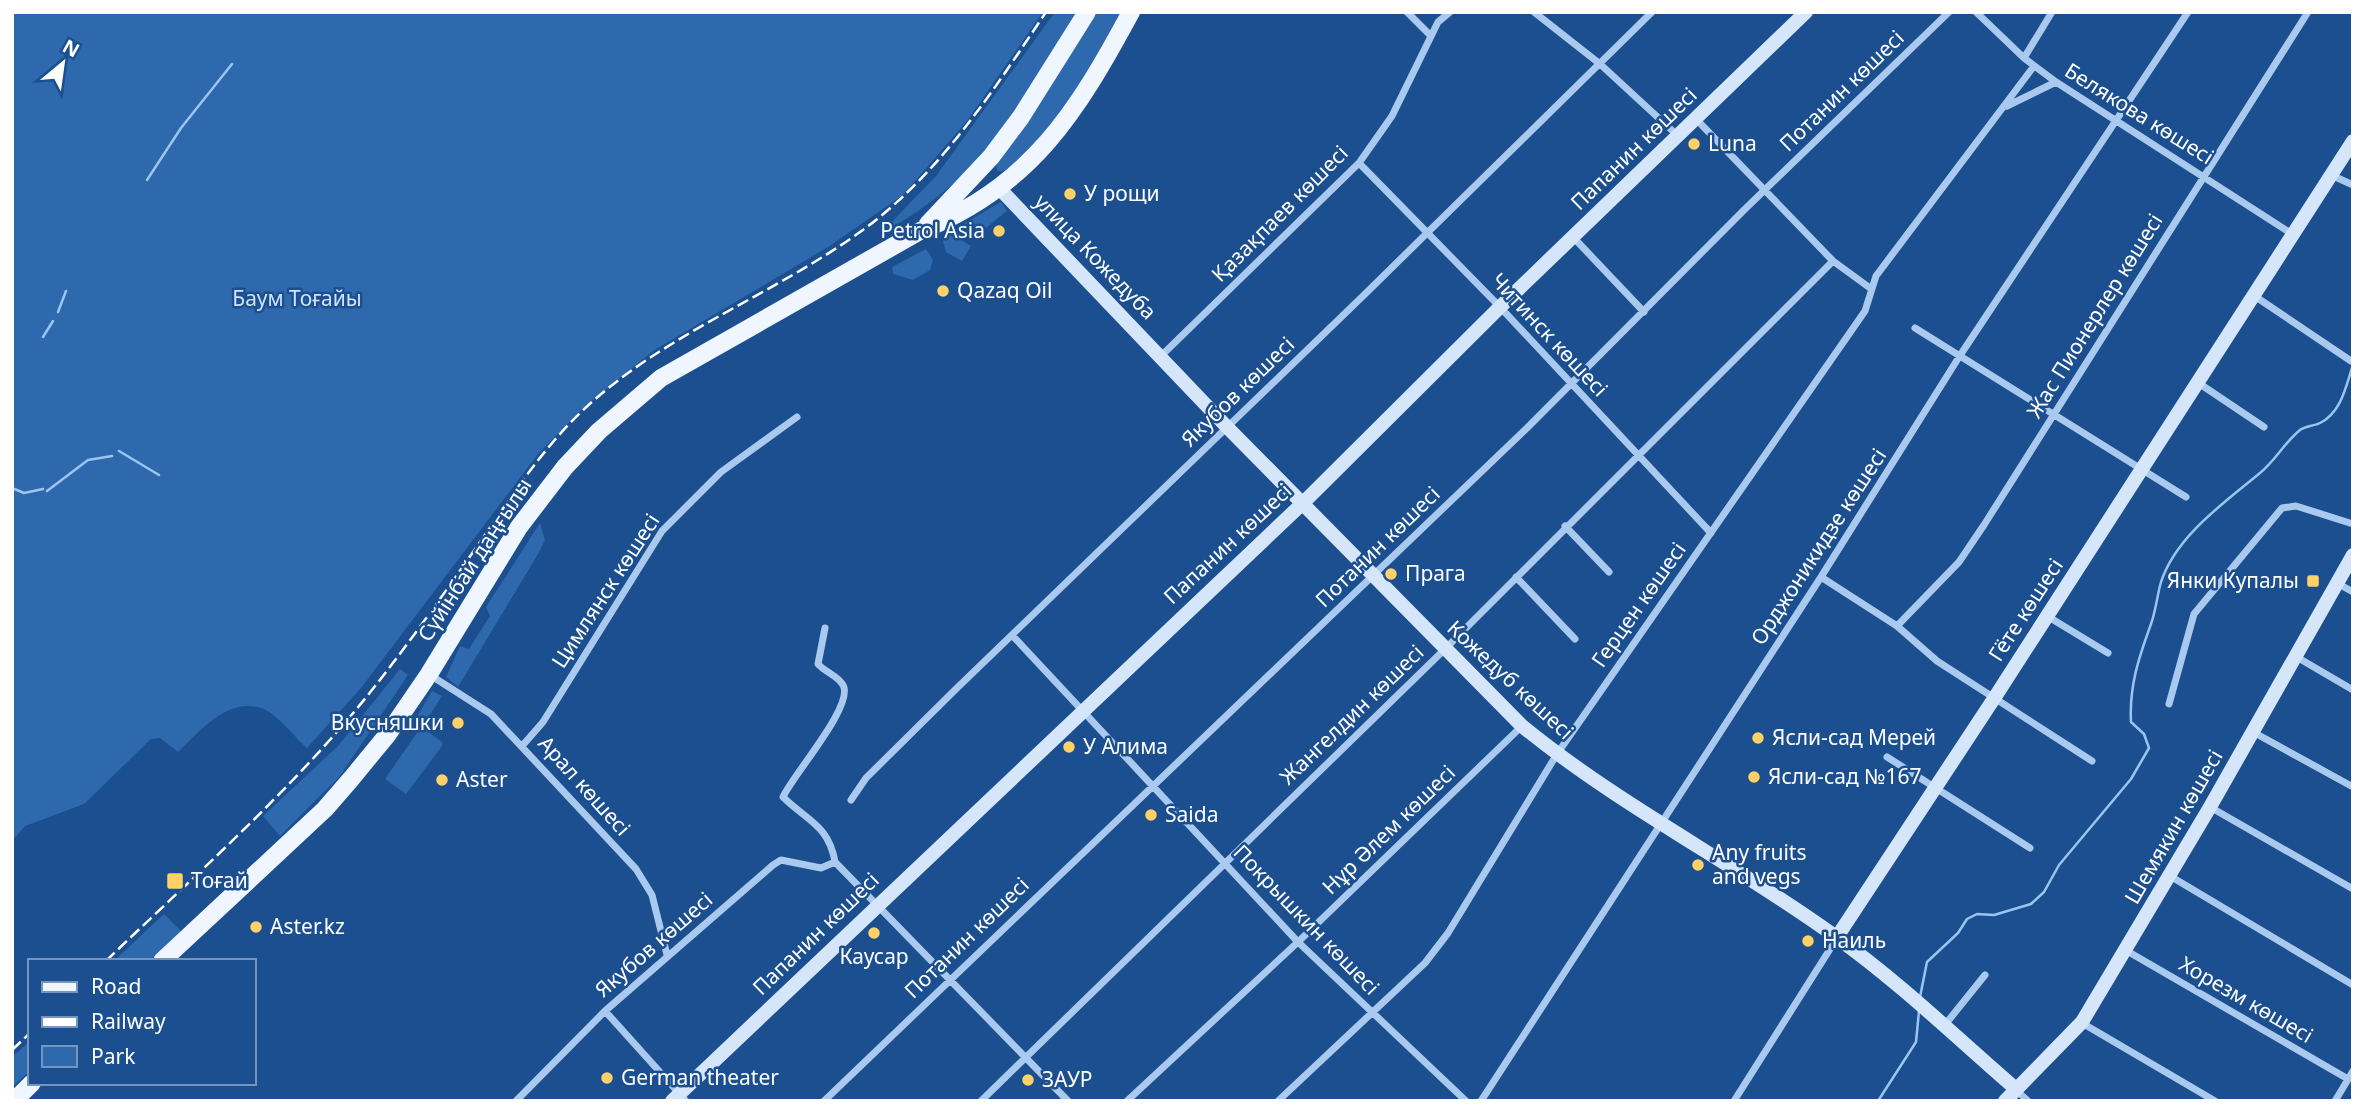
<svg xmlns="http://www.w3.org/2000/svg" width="2365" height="1113" viewBox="0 0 2365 1113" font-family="'Noto Sans',sans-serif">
  <rect width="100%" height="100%" fill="#1b4f8f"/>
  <path fill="#2e69ad" d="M12 12H1043L967 121 903 195 828 247 653 351 581 410 538 454 361 688 307 748C294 737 277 713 261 708 227 697 199 732 178 752L160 738 151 739 84 804 25 826 12 841Z
    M1055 12H1076C1050 54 1021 113 989 149 959 183 919 213 879 235L936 176Z
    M1098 12H1124C1105 45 1090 84 1067 113 1056 127 1014 176 997 171L996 164Z
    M1001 202 1007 211 978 234 958 227Z
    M951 234 971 246 962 261 946 252 943 241Z
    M926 249 933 260 930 270 913 280 893 274 892 267Z
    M540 523 545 540 538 554 458 687 446 677 460 646 469 649 490 616 486 607Z
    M400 669 408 675 340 776 280 836 263 816 338 746Z
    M432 691 442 696 422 727 443 743 442 746 406 794 385 779 421 727 414 722Z
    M164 914 181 931 149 961H114Z
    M30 1041V1071L12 1087V1057Z"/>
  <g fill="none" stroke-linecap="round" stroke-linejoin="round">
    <path stroke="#9cc4f0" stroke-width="2.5" d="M147 180 181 128 232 64
      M58 312 66 291
      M43 337 53 321
      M119 451 159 475
      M12 488 24 493 43 489
      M47 491 88 460 112 456
      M1920 997 1927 962 1958 933 1967 919 1977 914 1994 915 2031 904 2044 892 2059 865 2131 779 2149 748 2144 734 2131 722C2129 686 2139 657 2151 624 2156 610 2157 596 2161 582 2176 536 2225 502 2260 473 2275 461 2285 442 2300 430 2305 426 2314 426 2320 423 2342 412 2346 385 2353 365
      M1878 1101 1916 1042 1919 1011"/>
    <path stroke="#a9c9ee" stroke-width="7" d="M1407 12 1431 36
      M1534 12 1600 64 1677 135
      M1976 12 2024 58 2056 82 2292 234
      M2024 58 2052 12
      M2007 106 2056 82
      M1696 119 1833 261 1870 288
      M1359 163 1500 307 1711 533
      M2331 175 2353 185
      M1573 237 1644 312
      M2253 295 2351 361
      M1915 328 2186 497
      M1161 356 1359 163 1392 116 1438 22 1450 12
      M2197 382 2264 427
      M1565 526 1609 572
      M1516 577 1575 639
      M1821 577 1897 626 1937 661 2092 761
      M2337 583 2353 592
      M2047 616 2108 653
      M1897 626 1959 562 1984 525 2308 12
      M825 628 818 664C825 672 838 676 843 685 855 705 792 776 783 797 806 820 829 825 835 862
      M1012 635 1298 942 1466 1101
      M2295 656 2353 690
      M430 675 491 714 636 869 652 895 667 955
      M2169 704 2194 614 2282 508 2296 506 2353 524
      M2253 732 2353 787
      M523 745 543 722 662 531 721 472 797 417
      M1887 757 2030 848
      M851 800 866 778 958 687 1363 296 1652 12
      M2210 807 2353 889
      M835 862 1068 1101
      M2170 876 2353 985
      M2127 951 2348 1079
      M605 1011 686 1101
      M2082 1023 2215 1101
      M1944 1026 1985 975
      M2016 1090 2028 1101
      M516 1101 605 1011 773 865 781 860 821 868 835 862
      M824 1101 1527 428 1744 210 1949 12
      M981 1101 1445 649 1833 261
      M1127 1101 1298 942 1522 726
      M1278 1101 1425 963 1448 933 1557 754 1865 311 1876 276 2034 66
      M1481 1101 1821 577 1959 357 2188 12
      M1734 1101 1837 938
      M2335 1101 2353 1071"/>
    <path stroke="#d6e6fa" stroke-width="14" d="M998 187 1227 427 1522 726C1620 806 1734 863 1836 937 1899 982 1957 1038 2016 1089
      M1837 937 1995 697 2353 141
      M672 1101 1304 502 1500 307 1806 12
      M2005 1101 2082 1022 2210 807 2353 555"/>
    <path stroke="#f0f6ff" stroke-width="18" d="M928 224 991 157 1021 117 1087 12
      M162 961 325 809 351 779 388 734 429 674 519 527 565 467 599 431 661 378 920 231C1031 187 1077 112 1131 12
      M14 1101 32 1083"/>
    <path stroke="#fff" stroke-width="2.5" stroke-dasharray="12 5" stroke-linecap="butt" d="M106 961C195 875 290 792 368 695 407 646 444 594 480 542 511 497 540 452 580 413 659 337 764 299 853 237 936 180 991 94 1046 12
      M12 1050 30 1033"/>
  </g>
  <g fill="#ffd166" stroke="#1b4f8f" stroke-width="2.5">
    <circle cx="1694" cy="144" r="7"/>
    <circle cx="1070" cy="194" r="7"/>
    <circle cx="999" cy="231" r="7"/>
    <circle cx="943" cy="291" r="7"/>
    <circle cx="1391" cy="574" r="7"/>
    <rect x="2306" y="574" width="14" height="14" rx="3.5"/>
    <circle cx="458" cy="723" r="7"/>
    <circle cx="1758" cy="738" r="7"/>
    <circle cx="1069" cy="747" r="7"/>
    <circle cx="1754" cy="777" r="7"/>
    <circle cx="442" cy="780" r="7"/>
    <circle cx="1151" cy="815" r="7"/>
    <circle cx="1698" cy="865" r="7"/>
    <rect x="166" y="872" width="18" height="18" rx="3.5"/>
    <circle cx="256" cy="927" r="7"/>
    <circle cx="874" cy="933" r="7"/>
    <circle cx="1808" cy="941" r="7"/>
    <circle cx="607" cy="1078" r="7"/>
    <circle cx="1028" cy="1080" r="7"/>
  </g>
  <g text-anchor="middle" stroke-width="5" stroke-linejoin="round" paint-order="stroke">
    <g font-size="21" fill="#fff" stroke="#1b4f8f">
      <text transform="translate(1842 91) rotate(-44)" y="7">Потанин көшесі</text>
      <text transform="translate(2139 114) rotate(32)" y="7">Белякова көшесі</text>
      <text transform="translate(1634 149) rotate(-44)" y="7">Папанин көшесі</text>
      <text transform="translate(1280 214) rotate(-45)" y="7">Қазақпаев көшесі</text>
      <text transform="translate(1095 257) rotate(46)" y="7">улица Кожедуба</text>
      <text transform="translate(2095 316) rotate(-58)" y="7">Жас Пионерлер көшесі</text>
      <text transform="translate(1549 335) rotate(47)" y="7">Читинск көшесі</text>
      <text transform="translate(1238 392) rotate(-44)" y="7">Якубов көшесі</text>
      <text transform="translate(1228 544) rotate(-43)" y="7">Папанин көшесі</text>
      <text transform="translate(1378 547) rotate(-44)" y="7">Потанин көшесі</text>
      <text transform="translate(1819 547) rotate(-57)" y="7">Орджоникидзе көшесі</text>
      <text transform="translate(475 560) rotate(-57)" y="7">Сүйінбай даңғылы</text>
      <text transform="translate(606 591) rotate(-57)" y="7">Цимлянск көшесі</text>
      <text transform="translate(1639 605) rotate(-55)" y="7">Герцен көшесі</text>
      <text transform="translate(2026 610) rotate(-57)" y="7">Гёте көшесі</text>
      <text transform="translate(1510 680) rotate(43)" y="7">Кожедуб көшесі</text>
      <text transform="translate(1352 715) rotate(-44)" y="7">Жангелдин көшесі</text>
      <text transform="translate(584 786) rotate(48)" y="7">Арал көшесі</text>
      <text transform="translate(2174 827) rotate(-60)" y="7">Шемякин көшесі</text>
      <text transform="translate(1389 830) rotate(-44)" y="7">Нұр Әлем көшесі</text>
      <text transform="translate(1306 920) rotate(46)" y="7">Покрышкин көшесі</text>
      <text transform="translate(816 934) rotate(-44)" y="7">Папанин көшесі</text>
      <text transform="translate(967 938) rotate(-44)" y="7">Потанин көшесі</text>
      <text transform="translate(654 945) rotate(-41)" y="7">Якубов көшесі</text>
      <text transform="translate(2246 1000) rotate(30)" y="7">Хорезм көшесі</text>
    </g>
    <g font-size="21" fill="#fff" stroke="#1b4f8f" text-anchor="start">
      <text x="1708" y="151">Luna</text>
      <text x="1084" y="201">У рощи</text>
      <text x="985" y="238" text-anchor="end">Petrol Asia</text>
      <text x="957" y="298">Qazaq Oil</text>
      <text x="1405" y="581">Прага</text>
      <text x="2299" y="588" text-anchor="end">Янки Купалы</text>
      <text x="444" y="730" text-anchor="end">Вкусняшки</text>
      <text x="1772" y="745">Ясли-сад Мерей</text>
      <text x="1083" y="754">У Алима</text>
      <text x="1768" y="784">Ясли-сад №167</text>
      <text x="456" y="787">Aster</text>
      <text x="1165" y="822">Saida</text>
      <text x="1712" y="860">Any fruits<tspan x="1712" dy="24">and vegs</tspan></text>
      <text x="191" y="888">Тоғай</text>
      <text x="270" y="934">Aster.kz</text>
      <text x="1822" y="948">Наиль</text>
      <text x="874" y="964" text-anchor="middle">Каусар</text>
      <text x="621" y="1085">German theater</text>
      <text x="1042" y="1087">ЗАУР</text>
    </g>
    <g font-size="21" fill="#cfe3fa" stroke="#1b4f8f">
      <text x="297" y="306">Баум Тоғайы</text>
    </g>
  </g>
  <rect width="2365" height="1113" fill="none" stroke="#ffffff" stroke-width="28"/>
  <rect x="28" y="959" width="228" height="126" fill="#1b4f8f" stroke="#7695bc" stroke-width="2"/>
  <rect x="42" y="982" width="35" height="10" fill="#f0f6ff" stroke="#7695bc" stroke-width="2"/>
  <text x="91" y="994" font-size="21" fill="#ffffff">Road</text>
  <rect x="42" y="1017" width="35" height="10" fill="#ffffff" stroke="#7695bc" stroke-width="2"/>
  <text x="91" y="1029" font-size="21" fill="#ffffff">Railway</text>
  <rect x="42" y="1046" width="35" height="21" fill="#2e69ad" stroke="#7695bc" stroke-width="2"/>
  <text x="91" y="1064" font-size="21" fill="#ffffff">Park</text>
  <g transform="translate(63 63) rotate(29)" stroke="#1b4f8f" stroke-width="5" paint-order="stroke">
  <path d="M0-5L12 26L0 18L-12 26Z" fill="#ffffff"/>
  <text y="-10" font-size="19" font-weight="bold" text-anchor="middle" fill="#ffffff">N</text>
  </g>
</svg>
